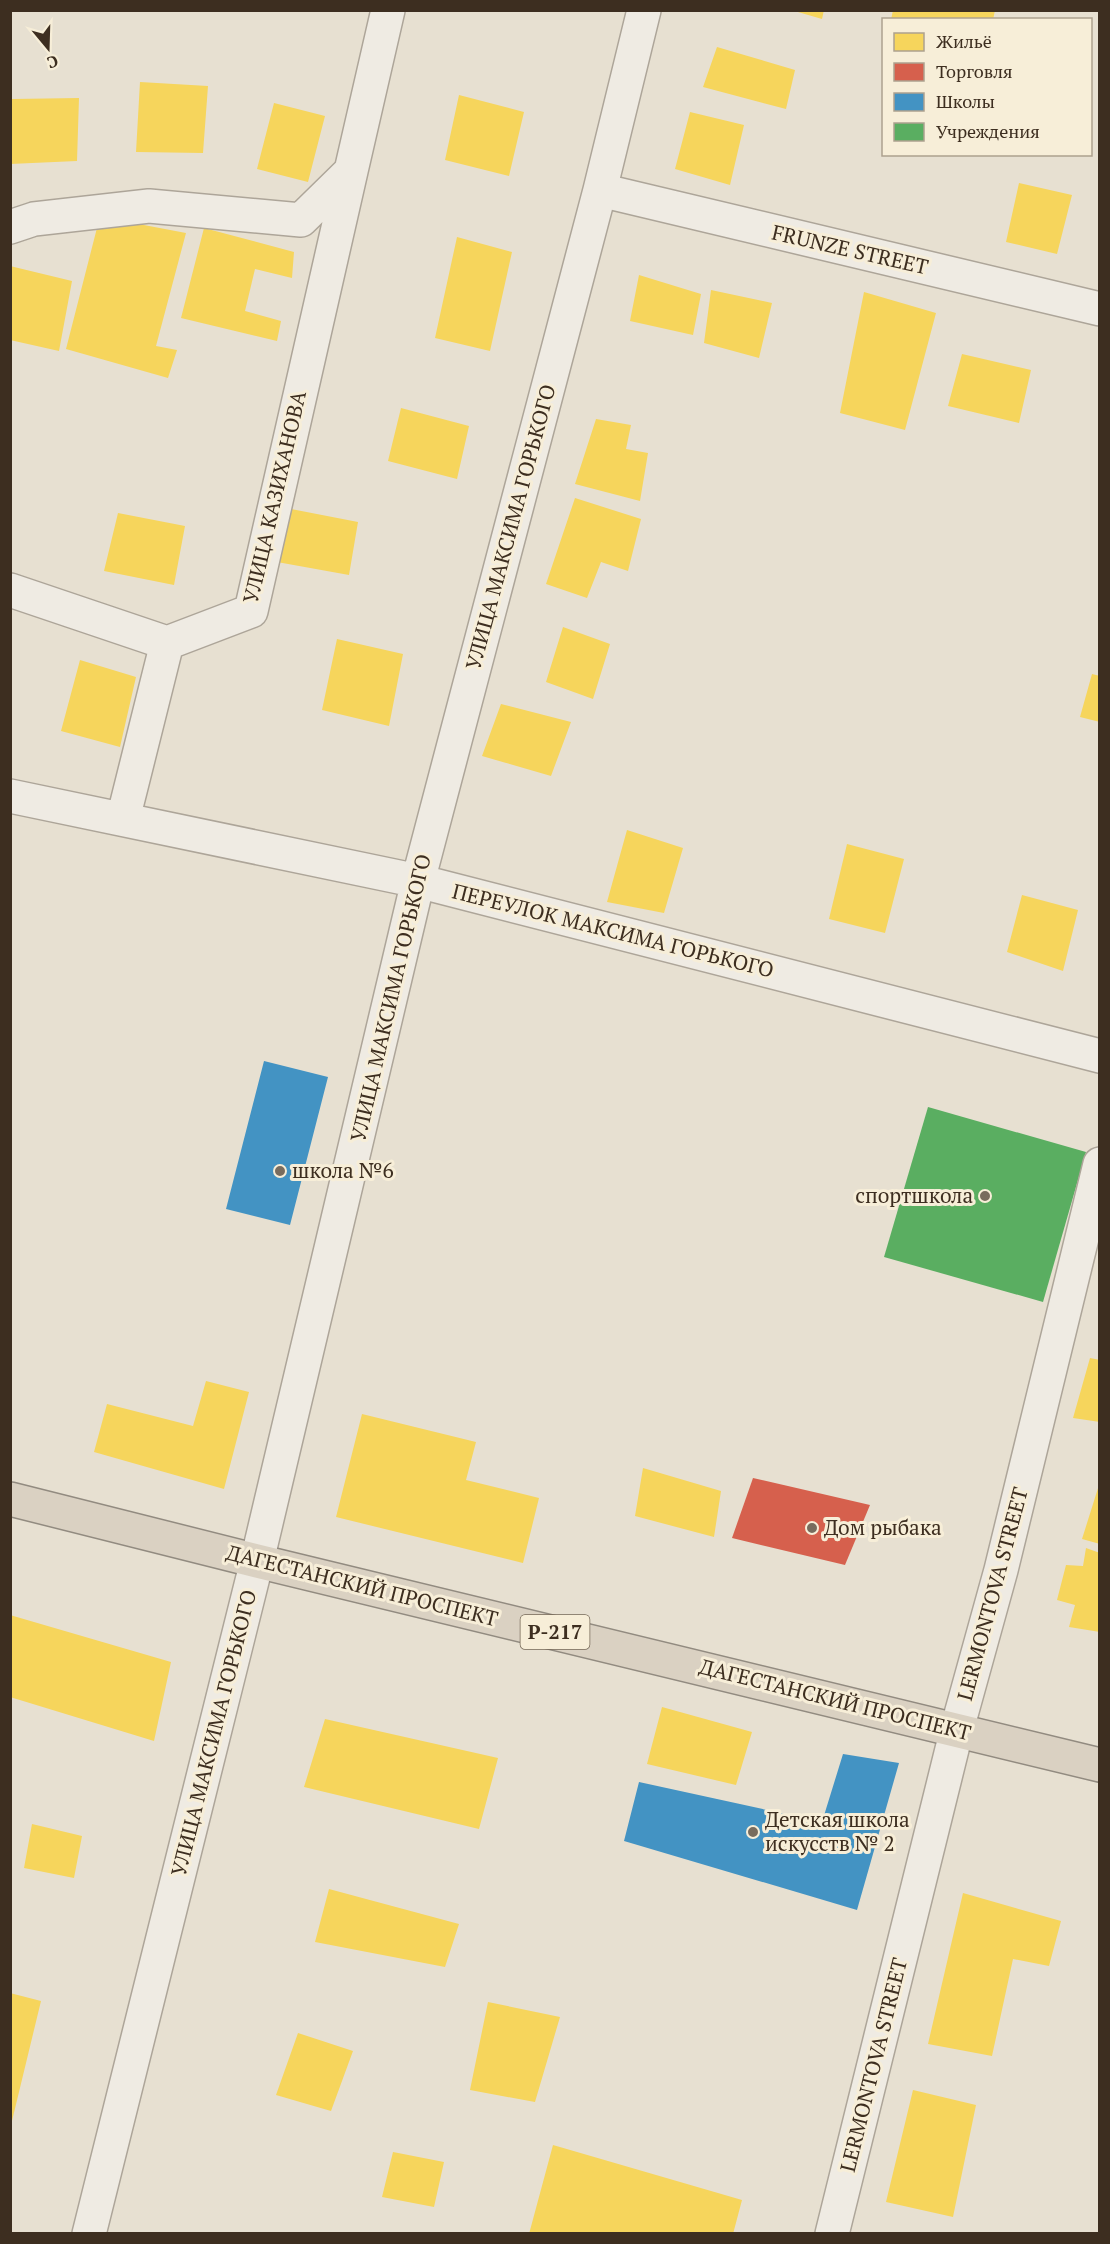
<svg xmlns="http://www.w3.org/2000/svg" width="1110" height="2244" viewBox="0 0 1110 2244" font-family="'PT Serif',serif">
  <rect width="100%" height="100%" fill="#e7e0d1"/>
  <path fill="#f6d55c" d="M791 10H824L822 19Z
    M893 10H995L993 20H891Z
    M717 47 795 70 786 109 703 87Z
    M140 82 208 86 203 153 136 152Z
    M459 95 524 112 509 176 445 160Z
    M79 98 77 161 10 164 12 99Z
    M274 103 325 116 308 182 257 169Z
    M690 112 744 125 730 185 675 169Z
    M1019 183 1072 195 1057 254 1006 242Z
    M128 222 186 233 156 346 177 350 168 378 66 349 98 224Z
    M204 228 294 252 292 278 255 269 245 311 281 321 277 341 181 318Z
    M457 237 512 252 490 351 435 338Z
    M10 266 72 281 59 351 10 340Z
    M639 275 701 294 693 335 630 321Z
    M711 290 772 303 759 358 704 343Z
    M864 292 936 313 905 430 840 413Z
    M962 354 1031 370 1019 423 948 406Z
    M401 408 469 426 457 479 388 461Z
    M596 419 631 425 626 449 648 453 640 501 575 484Z
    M575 498 641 519 628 571 601 562 587 598 546 584Z
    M286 508 358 522 349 575 277 562Z
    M118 513 185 526 174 585 104 571Z
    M563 627 610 644 593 699 546 682Z
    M337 639 403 654 389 726 322 710Z
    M80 660 136 677 120 747 61 731Z
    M1092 674 1100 676V722L1080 717Z
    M501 704 571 722 551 776 482 756Z
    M627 830 683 848 664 913 607 902Z
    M847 844 904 859 885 933 829 919Z
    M1022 895 1078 910 1063 971 1007 952Z
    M1090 1358 1100 1360V1422L1073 1418Z
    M206 1381 249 1392 224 1489 94 1452 107 1404 193 1426Z
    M362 1414 476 1442 466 1480 539 1498 523 1563 336 1517Z
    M643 1468 721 1491 714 1537 635 1516Z
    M1099 1485H1100V1544L1082 1539Z
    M1086 1548 1100 1553V1632L1069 1627 1075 1605 1057 1600 1066 1565 1083 1566Z
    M10 1615 171 1662 154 1741 10 1697Z
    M662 1707 752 1732 736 1785 647 1764Z
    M325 1719 498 1758 479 1829 304 1787Z
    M32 1824 82 1836 74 1878 24 1868Z
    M329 1889 459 1924 445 1967 315 1942Z
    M963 1893 1061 1921 1049 1966 1013 1959 992 2056 928 2044Z
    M10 1993 41 2001 11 2125H10Z
    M488 2002 560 2017 535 2102 470 2090Z
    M298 2033 353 2051 331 2111 276 2095Z
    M913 2090 976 2105 953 2217 886 2202Z
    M553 2145 742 2200 733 2234H529Z
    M393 2152 444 2162 434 2207 382 2197Z"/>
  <path fill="#d6604d" d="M753 1478 870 1505 845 1565 732 1538Z"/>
  <path fill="#4393c3" d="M264 1061 328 1077 290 1225 226 1209Z
    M843 1754 899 1763 857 1910 624 1841 639 1782 822 1822Z"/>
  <path fill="#5aae61" d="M928 1107 1086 1152 1043 1302 884 1257Z"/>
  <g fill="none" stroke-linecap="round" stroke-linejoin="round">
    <defs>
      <path id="street" d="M600 190 1100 309
        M10 227 34 219 149 206 301 220 351 171 388 10
        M10 590 167 643 251 611 351 171
        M10 796 418 881 1100 1056
        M123 819 167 643
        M89 2234 257 1561 418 881 600 190 644 10
        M832 2234 957 1729 1001 1570 1100 1164"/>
      <path id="highway" d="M10 1499 257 1561 1100 1765"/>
    </defs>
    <use href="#street" stroke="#ada599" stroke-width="36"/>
    <use href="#highway" stroke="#928b80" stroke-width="36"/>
    <use href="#street" stroke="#efebe3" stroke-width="33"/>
    <use href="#highway" stroke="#dad1c2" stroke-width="33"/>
  </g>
  <g fill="#786c5e" stroke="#f7eed8" stroke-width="2">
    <circle cx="280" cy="1171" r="6"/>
    <circle cx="985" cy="1196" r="6"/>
    <circle cx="812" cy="1528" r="6"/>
    <circle cx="753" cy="1832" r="6"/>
  </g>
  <g text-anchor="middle" stroke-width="6" stroke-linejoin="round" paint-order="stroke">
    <rect fill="#f7eed8" stroke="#756857" stroke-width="1.5" x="520.5" y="1615" width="69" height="34" rx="4.5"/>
    <g font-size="20" font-weight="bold" fill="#3d2e20">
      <text x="555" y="1639">Р-217</text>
    </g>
    <g font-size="21" fill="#3d2e20" stroke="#f7eed8">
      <text transform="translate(850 250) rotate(13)" y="7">FRUNZE STREET</text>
      <text transform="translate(275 497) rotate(-77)" y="7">УЛИЦА КАЗИХАНОВА</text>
      <text transform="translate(511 527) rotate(-75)" y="7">УЛИЦА МАКСИМА ГОРЬКОГО</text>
      <text transform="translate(613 931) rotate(14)" y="7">ПЕРЕУЛОК МАКСИМА ГОРЬКОГО</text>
      <text transform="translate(391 998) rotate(-77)" y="7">УЛИЦА МАКСИМА ГОРЬКОГО</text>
      <text transform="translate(362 1586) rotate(14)" y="7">ДАГЕСТАНСКИЙ ПРОСПЕКТ</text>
      <text transform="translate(993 1594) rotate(-75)" y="7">LERMONTOVA STREET</text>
      <text transform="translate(835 1700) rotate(14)" y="7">ДАГЕСТАНСКИЙ ПРОСПЕКТ</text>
      <text transform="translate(214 1733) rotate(-76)" y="7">УЛИЦА МАКСИМА ГОРЬКОГО</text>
      <text transform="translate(874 2065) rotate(-76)" y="7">LERMONTOVA STREET</text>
    </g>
    <g font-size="21" fill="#3d2e20" stroke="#f7eed8" text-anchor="start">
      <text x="292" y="1178">школа №6</text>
      <text x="973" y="1203" text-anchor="end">спортшкола</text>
      <text x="824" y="1535">Дом рыбака</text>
      <text x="765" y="1827">Детская школа<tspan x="765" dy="24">искусств № 2</tspan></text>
    </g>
  </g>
  <rect width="1110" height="2244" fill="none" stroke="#3d2e20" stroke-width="24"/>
  <rect x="882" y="18" width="210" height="138" fill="#f7eed8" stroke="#ada18e" stroke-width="1.5"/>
  <rect x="894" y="33" width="30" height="18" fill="#f6d55c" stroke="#ada18e" stroke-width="1.5"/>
  <text x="936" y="48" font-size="18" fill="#3d2e20">Жильё</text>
  <rect x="894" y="63" width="30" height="18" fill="#d6604d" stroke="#ada18e" stroke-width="1.5"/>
  <text x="936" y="78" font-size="18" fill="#3d2e20">Торговля</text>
  <rect x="894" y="93" width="30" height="18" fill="#4393c3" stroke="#ada18e" stroke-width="1.5"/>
  <text x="936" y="108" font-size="18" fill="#3d2e20">Школы</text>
  <rect x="894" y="123" width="30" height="18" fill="#5aae61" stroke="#ada18e" stroke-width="1.5"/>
  <text x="936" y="138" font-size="18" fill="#3d2e20">Учреждения</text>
  <g transform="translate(48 48) rotate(161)" stroke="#f7eed8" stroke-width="4.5" paint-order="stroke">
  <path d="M0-4.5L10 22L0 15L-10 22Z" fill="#3d2e20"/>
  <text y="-9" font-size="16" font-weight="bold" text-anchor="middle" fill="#3d2e20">С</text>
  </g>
</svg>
